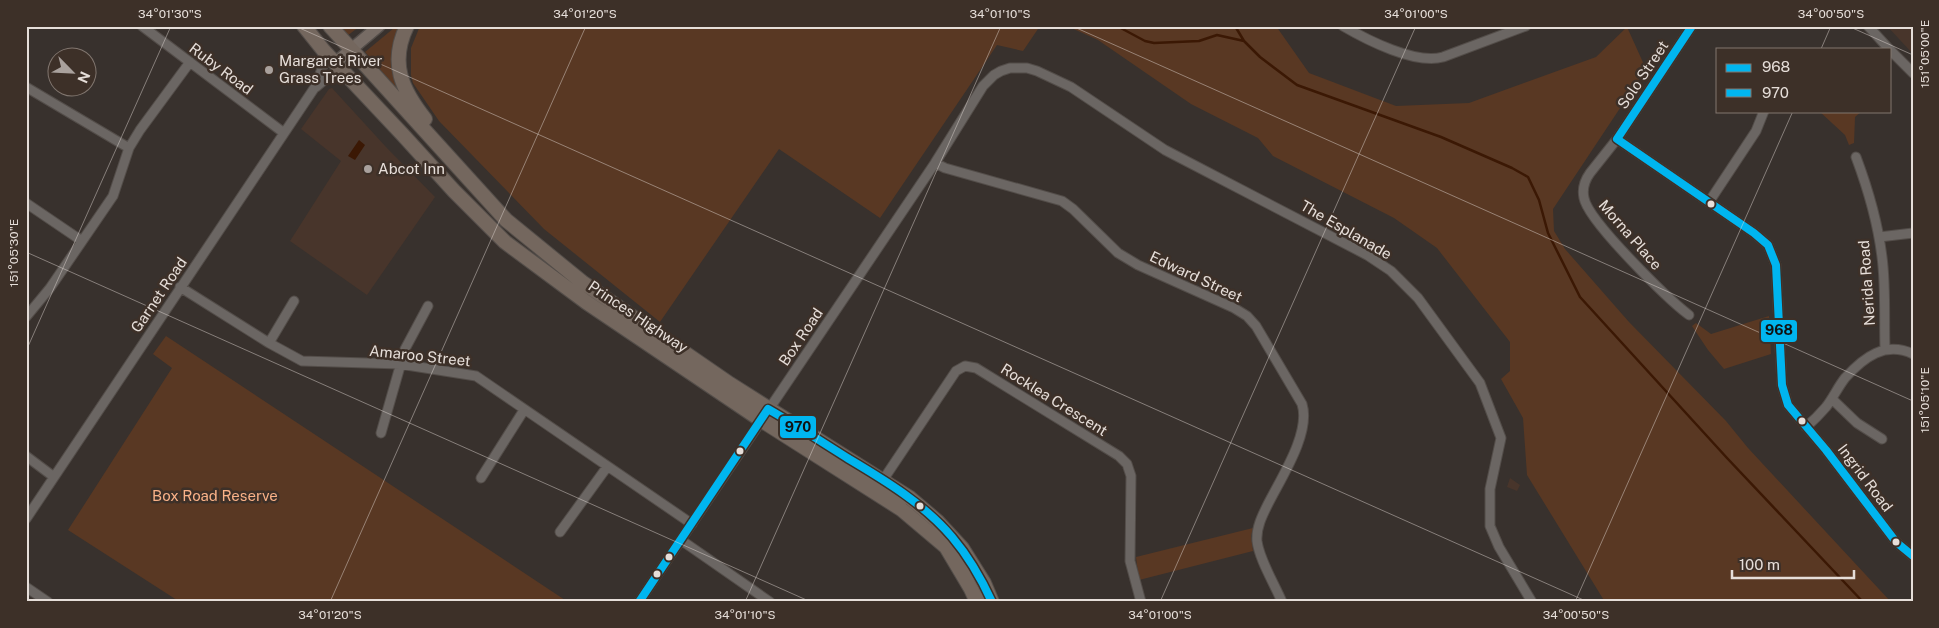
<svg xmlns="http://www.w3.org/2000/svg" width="1939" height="628" viewBox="0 0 1939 628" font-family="'Public Sans',sans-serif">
  <rect width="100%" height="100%" fill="#38312d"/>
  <path fill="#48352b" d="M1887 26H1913V54Z
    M332 88 386 147 435 197 367 295 290 241 341 161 301 129 329 89Z
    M1510 478 1520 485 1517 491 1507 487Z"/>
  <path fill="#593823" d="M339 26H360L347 36Z
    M399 26C389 48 389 67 397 89L365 52 394 28Z
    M420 26H1040L1023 51 997 45 880 218 779 149 660 322 544 229 439 121 413 83 411 75V48Z
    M1067 26H1276L1309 73 1396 106 1469 103 1596 57 1627 27 1646 69 1553 209 1554 231 1565 249 1629 322 1726 421 1748 448 1891 602H1605L1527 475 1523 418 1501 379 1510 371V342L1437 248 1394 218 1273 156 1258 138 1191 104 1098 40Z
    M1819 111H1862L1855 117 1854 143 1849 145 1845 135Z
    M1769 316 1771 354 1724 369 1708 350 1692 326 1696 323 1711 334Z
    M166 336 568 602H180L68 530 172 368 153 354Z
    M1253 528 1251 536 1253 551 1139 580 1136 557Z"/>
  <path fill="#3b1804" d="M359 140 365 145 355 160 348 156Z"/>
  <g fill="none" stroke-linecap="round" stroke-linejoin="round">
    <path stroke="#3b1804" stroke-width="2.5" d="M1117 26 1145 41 1154 43 1199 41 1217 35 1244 41
      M1235 26 1244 41 1260 57 1297 85 1441 137 1512 168 1528 177 1539 200 1548 233 1580 297 1727 458 1863 602"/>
    <defs>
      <path id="minor" d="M142 26 284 133
        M1343 26C1367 40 1416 65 1443 57L1526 26
        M1868 26 1889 49
        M1890 50 1913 73
        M26 87 129 148
        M316 87 330 75 342 70
        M1617 139 1754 233 1768 245 1776 265 1782 385 1788 405 1826 450 1896 542 1913 556
        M1856 157C1868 189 1878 224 1882 257 1886 287 1884 319 1885 349
        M935 163 945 168 1062 201 1073 209 1118 253 1138 265 1234 308 1247 316 1256 326 1302 404C1311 433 1281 478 1268 504 1262 516 1256 528 1257 541 1259 559 1275 585 1282 602
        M1709 202 1756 131 1764 111
        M26 203 82 241
        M1879 237 1913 233
        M180 287 269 343 302 361 400 364 476 376 692 524
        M1689 315C1668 299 1588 221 1584 198 1582 189 1585 180 1590 173L1617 139 1692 26
        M26 317 50 288 113 196 129 148 140 130 190 62
        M269 343 294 301
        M1832 399 1857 423 1882 439
        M1806 427C1813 421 1820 414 1826 407 1833 398 1838 387 1845 378 1864 357 1885 341 1913 354
        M381 433 405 349 428 306
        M26 456 54 477
        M481 478 524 410
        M883 480 956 371 965 366 976 368 1119 456 1127 464 1131 476 1130 561 1141 602
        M26 519 315 87 323 66 324 51
        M560 532 607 467
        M681 540 770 602
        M26 587 48 602
        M639 602 935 163 983 86 994 75 1001 71 1010 68H1027L1037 71 1071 87 1165 150 1367 255 1391 271 1418 298 1480 383 1501 438 1490 489V526L1499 547 1532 602"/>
      <path id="major" d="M335 63 379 26"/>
      <path id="highway" d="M304 26 324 51 403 135 454 191 505 242 586 302 761 420 901 509 946 547 971 589 977 602
        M330 26 506 220 582 282 730 384 910 498 937 521 962 548 984 583 992 602
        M407 26C389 63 402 90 425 119"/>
    </defs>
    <use href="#minor" stroke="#534d49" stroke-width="11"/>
    <use href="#major" stroke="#534d49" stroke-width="14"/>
    <use href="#highway" stroke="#534d49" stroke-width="16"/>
    <use href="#minor" stroke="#6b6663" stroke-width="9"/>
    <use href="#major" stroke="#776c65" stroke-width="11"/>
    <use href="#highway" stroke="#74675e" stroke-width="14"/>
    <defs>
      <path id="bus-1" d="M1617 139 1754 233 1768 245 1776 265 1782 385 1788 405 1826 450 1896 542 1913 556
        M1617 139 1692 26"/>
      <path id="bus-2" d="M639 602 768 409C796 425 822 442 849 459 886 481 924 504 952 537 969 557 981 578 992 602"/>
    </defs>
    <use href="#bus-1" stroke="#3d3028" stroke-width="11"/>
    <use href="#bus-2" stroke="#3d3028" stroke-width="11"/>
    <use href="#bus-1" stroke="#00b5ef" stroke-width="8"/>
    <use href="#bus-2" stroke="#00b5ef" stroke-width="8"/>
  </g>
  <path fill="none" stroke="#e6ded9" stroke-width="1" stroke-opacity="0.45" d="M295 26 1588 602M1072 26 1913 401M1848 26 1913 55M1821 49 1831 26M26 252 811 602M26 351 171 26M26 598 35 602M330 602 586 26M745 602 1001 26M1160 602 1416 26M1575 602 1793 111"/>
  <g fill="#a9a19d" stroke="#3d3028" stroke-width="2">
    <circle cx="269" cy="70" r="5"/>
    <circle cx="368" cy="169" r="5"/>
  </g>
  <g fill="#e6ded9" stroke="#3d3028" stroke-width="2">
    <circle cx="1711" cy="204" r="4.5"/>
    <circle cx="1802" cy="421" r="4.5"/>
    <circle cx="740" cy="451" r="4.5"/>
    <circle cx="920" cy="506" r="4.5"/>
    <circle cx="1896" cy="542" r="4.5"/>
    <circle cx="669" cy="557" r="4.5"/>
    <circle cx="657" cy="574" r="4.5"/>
  </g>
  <g text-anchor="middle" stroke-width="5" stroke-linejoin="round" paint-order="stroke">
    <g font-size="15" fill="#e6ded9" stroke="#3d3028" text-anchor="start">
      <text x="279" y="66">Margaret River<tspan x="279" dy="17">Grass Trees</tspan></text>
      <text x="378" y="174">Abcot Inn</text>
    </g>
    <g font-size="15" fill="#e6ded9" stroke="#3d3028">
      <text transform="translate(221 69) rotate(37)" y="5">Ruby Road</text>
      <text transform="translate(1643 75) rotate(-56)" y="5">Solo Street</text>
      <text transform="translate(1346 230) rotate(30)" y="5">The Esplanade</text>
      <text transform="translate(1630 235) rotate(49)" y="5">Morna Place</text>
      <text transform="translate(1196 277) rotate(25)" y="5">Edward Street</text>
      <text transform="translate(1867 283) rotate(-94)" y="5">Nerida Road</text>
      <text transform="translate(159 295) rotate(-56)" y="5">Garnet Road</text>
      <text transform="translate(638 317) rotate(34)" y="5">Princes Highway</text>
      <text transform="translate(801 337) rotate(-56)" y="5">Box Road</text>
      <text transform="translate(420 356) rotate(6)" y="5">Amaroo Street</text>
      <text transform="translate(1054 400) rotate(32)" y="5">Rocklea Crescent</text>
      <text transform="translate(1865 478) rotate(53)" y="5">Ingrid Road</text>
    </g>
    <g font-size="15" fill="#fab288" stroke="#3d3028">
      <text x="215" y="501">Box Road Reserve</text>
    </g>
  </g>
  <g stroke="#3d3028" stroke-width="2">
    <rect x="1760" y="319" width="38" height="24" rx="5" fill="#00b5ef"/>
    <rect x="779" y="415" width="38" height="24" rx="5" fill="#00b5ef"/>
  </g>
  <g font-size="14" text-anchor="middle" font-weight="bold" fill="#111">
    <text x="1779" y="335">968</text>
    <text x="798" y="432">970</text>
  </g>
  <rect width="1939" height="628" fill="none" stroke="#3d3028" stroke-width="55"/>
  <rect x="1716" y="48" width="175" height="65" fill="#3d3028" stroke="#81766f"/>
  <rect x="1726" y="64" width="25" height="8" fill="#00b5ef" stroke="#81766f"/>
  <text x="1762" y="72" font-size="15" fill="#e6ded9">968</text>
  <rect x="1726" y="89" width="25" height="8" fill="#00b5ef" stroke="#81766f"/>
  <text x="1762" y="98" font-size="15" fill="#e6ded9">970</text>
  <g transform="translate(72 72) rotate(114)"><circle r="24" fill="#3d3028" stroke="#81766f"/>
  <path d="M0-4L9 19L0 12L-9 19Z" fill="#a9a19d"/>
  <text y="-8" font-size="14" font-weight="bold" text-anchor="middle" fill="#e6ded9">N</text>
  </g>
  <path d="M1732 570v8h122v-8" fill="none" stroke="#e6ded9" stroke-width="2.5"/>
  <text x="1739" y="570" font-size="15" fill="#e6ded9" stroke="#3d3028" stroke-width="4" paint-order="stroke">100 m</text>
  <rect x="28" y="28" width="1884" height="572" fill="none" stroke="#e6ded9" stroke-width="2"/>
  <g font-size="12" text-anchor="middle" fill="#e6ded9">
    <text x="170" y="18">34°01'30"S</text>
    <text x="585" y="18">34°01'20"S</text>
    <text x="1000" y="18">34°01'10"S</text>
    <text x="1416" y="18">34°01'00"S</text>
    <text x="1831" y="18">34°00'50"S</text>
    <text transform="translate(1925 54) rotate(-90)" y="4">151°05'00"E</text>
    <text transform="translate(14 253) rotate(-90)" y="4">151°05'30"E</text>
    <text transform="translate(1925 400) rotate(-90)" y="4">151°05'10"E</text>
    <text x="330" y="619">34°01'20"S</text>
    <text x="745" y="619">34°01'10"S</text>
    <text x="1160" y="619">34°01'00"S</text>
    <text x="1576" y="619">34°00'50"S</text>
  </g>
</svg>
